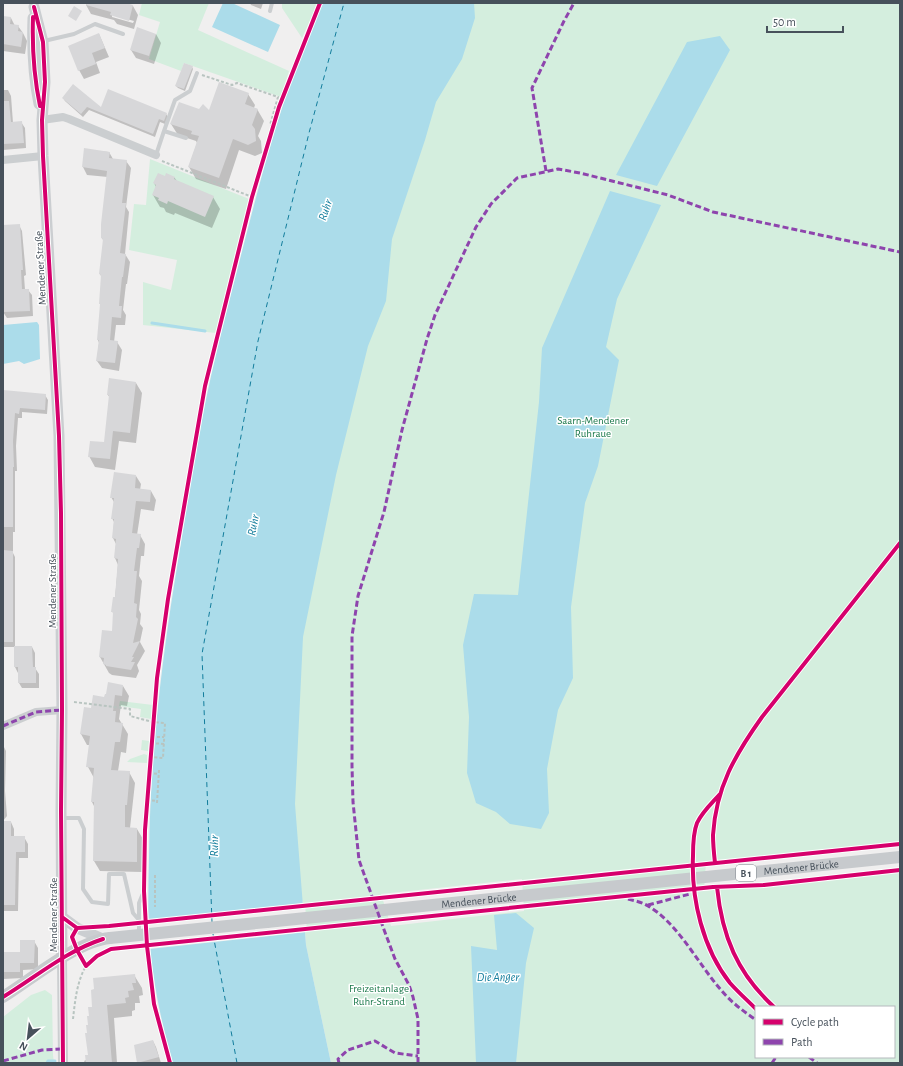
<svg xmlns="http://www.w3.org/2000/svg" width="903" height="1066" viewBox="0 0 903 1066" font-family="'Alegreya Sans',sans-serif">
  <rect width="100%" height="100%" fill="#f0efef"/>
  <path fill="#d4eede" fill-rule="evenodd" d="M142 3H209L198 30 289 71 281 97 184 63 181 71 149 59 160 22 139 15Z
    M282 3H318L302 38 282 8Z
    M412 3H900V842L706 862 704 891 900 869V1063H331L306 945 303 902 218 771ZM522 879 524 911 391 926 381 894ZM756 1007H894V1057H756Z
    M150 159 249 199 216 333 143 325V282L171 290 177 260 129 250 134 204 146 205Z
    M120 701 153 705 151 719 140 717 141 709 119 706Z
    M142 740 149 741 148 751 141 750Z
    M144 754 147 755V763L127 762 130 759Z
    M45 990 52 995 53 1055 54 1063H3V1017L31 995Z"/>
  <path fill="#abdcea" d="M223 3H232L280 25 268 52 212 27Z
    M323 3H474L475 18 462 59 436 102 425 140 392 239 386 301 368 346 336 475 303 637 295 804 306 945 331 1063H173C165 1035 158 1007 154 978 147 938 148 898 149 858 150 756 162 656 179 555 185 518 191 480 198 442 208 383 223 325 238 267 261 178 283 87 323 3Z
    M720 36 730 50 657 186 616 175 687 42Z
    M610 191 661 205 617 299 606 347 619 360 598 466 585 503 571 607 573 678 558 710 547 769 549 813 541 829 510 824 496 812 476 803 467 773 469 717 463 645 474 594 518 595 539 402 542 348Z
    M37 322 39 325 40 359 24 364 19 361 3 364V325Z
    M516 913 534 928 526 963 516 1063H476L471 946 497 950 494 915Z"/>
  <path fill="#f0efef" d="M305 903 307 932 149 949 146 920Z"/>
  <path fill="#0003" fill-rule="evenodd" d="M86 3H123L133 6 138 15 134 29 117 24 114 20 91 14 86 5ZM112 15 134 21 133 23 112 17Z
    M250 3H263L261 9 251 5Z
    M3 17 11 18 15 26H18L23 33 27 41 25 54 3 51Z
    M99 34 109 57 96 62 100 73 84 79 79 70Z
    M156 34 161 43 154 64 136 58 131 50Z
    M192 67 193 69 185 91 178 88 176 86Z
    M3 90H8L11 96 13 123 21 122 25 128 26 148 3 150Z
    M248 94 255 105 254 108 257 109 264 121 258 136 261 141 262 153 255 156 239 150 226 189 196 179 189 167 197 143 196 141 178 135 171 124 200 110 209 112Z
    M63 98 101 109 166 114 168 117 165 124 160 122 155 137 89 110 83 117 65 101Z
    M85 150 109 152 113 159 126 161 131 168 126 207 129 212 125 254 130 262 127 284H126L123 310 126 315 125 325H116L114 342H117L122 350 119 371 102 368 97 361 99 343 98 340 101 307 100 304 102 278 100 274 104 242 102 238 108 177 87 175 83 167Z
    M165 177H174L177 181 213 197 220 209 212 228 175 213 174 215 166 212 164 208 160 207 153 195 156 187 154 183Z
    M19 225 22 231 26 275 24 276 25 290H28L32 295 33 316 7 318 3 312V226Z
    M136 383 142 393 136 443 119 441 115 470 95 467 89 456 105 443 110 398 108 395Z
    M3 391 45 395 48 400 47 414 22 412V418H18L16 446 17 471H15V532H13V553L15 557V647H32L35 653V668L39 674V688H22L19 683 18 673 15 667V647H3Z
    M136 476 141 484 140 490 151 491 156 500 154 511 141 509 137 535H140L145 544 144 556H141L139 576 142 581 139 610 141 614 140 624 143 628 140 642 145 651 137 665 139 671 136 678 112 675 109 673 100 657 113 632 114 615 112 611 115 598 118 565 115 558 116 544 113 538 114 522 112 518 114 502 111 497Z
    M123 686 129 696 127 706 121 705 119 719 128 734 126 753 121 752 118 771 129 772 135 783 130 828 137 829 143 839 142 872 100 871 94 861 95 808 92 802 94 778 88 767 90 745H87L81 734 92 709Z
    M3 745 6 751 5 791 7 816 3 821Z
    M3 822H11L14 829V837H24L28 844V858H19L18 911H3Z
    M34 941 38 948V969L23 970V978L3 979V953H21Z
    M134 975 142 988 143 995 139 996 140 1003H135V1010L132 1011V1016L114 1018 117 1063H85L84 1061 86 1060 89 1056 88 1034 90 1017 93 1008Z
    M153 1041 156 1047 161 1063H138Z"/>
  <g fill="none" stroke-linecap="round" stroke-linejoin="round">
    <path stroke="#abdcea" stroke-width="3" d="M152 323 205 331
      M47 1063 48 1061H55"/>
    <path stroke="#127d9c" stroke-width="1" stroke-dasharray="5 4" stroke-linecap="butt" d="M212 922 202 654 258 341 309 133 344 3
      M213 934 237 1063"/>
  </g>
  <path fill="#d7d7d9" d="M87 3H126L133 5 129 21 110 15 111 12 86 5Z
    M74 6 82 11 76 21 68 16Z
    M3 16 11 17 10 24 19 25 18 31 23 32 21 47 3 44Z
    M137 27 156 34 149 56 130 50Z
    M99 33 105 48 92 53 96 64 78 71 68 46Z
    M184 63 193 66 184 89 175 86Z
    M219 82 249 93 245 104 258 109 252 125 255 129 256 141 248 145 233 139 219 178 188 167 199 136 191 134 192 131 170 124 179 102 199 109 203 104 209 110Z
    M73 84 101 107 108 89 167 113 164 121 159 119 153 134 87 107 81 114 62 98Z
    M3 101H9L11 122 22 121 24 143 3 144Z
    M84 148 110 152 109 158 127 160 122 203H126L120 253 126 254 123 277H122L119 306H122L121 318 112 317 110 340 118 341 115 363 96 361 99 340H97L100 304H99L101 275 99 274 103 239 101 238V224L107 171 82 167Z
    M158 173 165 176 166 173 175 177 174 179 214 196 205 217 168 201 167 204 158 200 159 198 152 195 156 185 153 183Z
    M20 224 23 270H21L22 289H29L30 311 3 312V225Z
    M109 378 136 382 130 433 113 431 110 459 88 457 90 441 104 442 109 395H107Z
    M3 390 46 394 45 410 20 408 19 414 15 413 13 441 14 467H13V527H3Z
    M114 472 136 475 135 488 151 490 150 502 136 501 132 533 141 534 139 548H137L134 571H137L134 603 137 604 136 617 138 619 133 643 140 641 132 657H134L131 662H135L131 670 106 666V665L103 664 104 658 99 657 102 630 112 631 113 612H111L113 597H115L118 559 114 558 116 539 112 538 114 519H111L114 498H110Z
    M3 550 13 551V642H3Z
    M14 646H32L33 667H36V683H18V667H14Z
    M108 682 123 685 122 696 115 695 113 711H116L115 722 123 723 120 742H115L111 770 130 771 127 805H125V827L137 828V862L93 861 94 802H91L94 768 86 767 90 736 80 734 84 707 91 708 93 695 104 697 105 694H106Z
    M3 821H11V836H25V852H16L15 905H3Z
    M20 940H35L34 963H20V972H3V952H20Z
    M135 974 136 983H132L134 990 128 991 129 997 125 998 126 1003 107 1005 112 1063H86L85 1055H88L85 1033H87L86 1025H88L87 1016H89L88 1007H92L91 990 94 989 93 978Z
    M153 1040 159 1057 137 1063 134 1045Z"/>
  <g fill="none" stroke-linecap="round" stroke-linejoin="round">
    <path stroke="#b8c4c0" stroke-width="2" stroke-dasharray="3 2" stroke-linecap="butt" d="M202 75 232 85 237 83 278 97 270 125 273 127
      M162 161 252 197
      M74 702 130 709V716L153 722 165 723 163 758 150 757
      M152 737H164
      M151 743 164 744
      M149 773 159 774
      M147 800 157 801
      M157 803 159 770
      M155 875V907
      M73 1019C75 1001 77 981 86 966"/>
    <path stroke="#cbced0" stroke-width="4" d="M270 11 272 3
      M44 41 74 34 95 24 123 34
      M164 131 175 100 190 91 197 73
      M156 155 164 131 186 138
      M61 818H79L84 829 83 889 92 902 108 904 109 874H124L133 913 139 920
      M139 934V903L144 891"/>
    <path stroke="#cbced0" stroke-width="8" d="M42 120 63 117 69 119 156 155
      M3 160 43 156
      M3 726 36 712 62 710"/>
    <path stroke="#cbced0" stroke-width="10" d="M62 958 63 1063"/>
    <path stroke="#cbced1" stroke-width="11" d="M34 7 43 42 45 82 42 120 43 156 59 436 62 710 61 811 62 958
      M33 18C32 47 33 75 39 104
      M62 917 77 928 103 939"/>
    <g stroke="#c7cacd" stroke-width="12">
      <path id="s1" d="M267 922 900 857"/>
      <path d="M3 997C32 979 77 941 110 938"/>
    </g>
    <path stroke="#c7cacd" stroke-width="12" d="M110 938 267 922"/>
    <path stroke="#8e44ad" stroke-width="3" stroke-dasharray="6 3" stroke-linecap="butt" d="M546 171 532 88 564 21 574 3
      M3 726 36 712 62 710
      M628 899C635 901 642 902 648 906 677 922 699 965 721 990 731 1002 743 1011 756 1020
      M648 905 690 894
      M809 1057 817 1063
      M3 1061 42 1050 62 1049
      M339 1063 338 1059 348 1050 375 1041 395 1053 418 1056
      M418 1063V1019L413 997 409 985 395 959 383 927 359 860 353 802 352 766V636L358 596 384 512 402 430 427 339 435 315 476 227 491 204 517 178 558 169 580 173 668 195 713 212 900 252
      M772 1063 776 1057"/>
    <defs>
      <path id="cycleway" d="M34 7 43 42 45 82 42 120 43 156 59 436 61 513 62 710 61 811 63 1063
        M33 17C32 47 34 77 40 106
        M720 794C712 803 702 812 697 823 693 833 693 845 693 856 691 899 703 949 730 983 738 992 747 1000 756 1009
        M715 863C714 854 713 845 713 835 716 787 735 755 762 717L900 543
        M717 887C722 936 737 973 774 1007
        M62 917 77 928 109 926 900 844
        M77 928 72 937 77 950 86 966 97 956 111 949 713 887 764 885 900 870
        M3 997C36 977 66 951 103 939
        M170 1063 154 1004 147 946 144 891 145 830 157 678 168 599 205 386 252 197 279 107 320 3"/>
    </defs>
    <use href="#cycleway" stroke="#fff" stroke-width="6"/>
    <use href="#cycleway" stroke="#d6006c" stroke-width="4"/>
  </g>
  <g text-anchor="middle" stroke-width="3" stroke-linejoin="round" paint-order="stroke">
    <rect fill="#fff" stroke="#7e858c" stroke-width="1" x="736" y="865" width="20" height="16" rx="3"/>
    <g font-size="10" font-weight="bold" fill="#47515b">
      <text x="746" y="877">B 1</text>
    </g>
    <g font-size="11" fill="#47515b" stroke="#fff">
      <text transform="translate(40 268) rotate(-93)" y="4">Mendener Straße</text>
      <text transform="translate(52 591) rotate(-90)" y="4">Mendener Straße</text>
      <text dy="4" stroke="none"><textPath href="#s1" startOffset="537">Mendener Brücke</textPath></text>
      <text dy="4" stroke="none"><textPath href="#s1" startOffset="213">Mendener Brücke</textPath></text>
      <text transform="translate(53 915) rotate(-90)" y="4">Mendener Straße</text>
    </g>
    <g font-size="11" fill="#1b794b" stroke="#fff">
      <text x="593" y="424">Saarn-Mendener<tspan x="593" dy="13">Ruhraue</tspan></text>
      <text x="379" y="992">Freizeitanlage<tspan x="379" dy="13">Ruhr-Strand</tspan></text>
    </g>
    <g font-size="12" font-style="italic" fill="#127d9c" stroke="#fff">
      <text transform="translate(325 210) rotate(-72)" y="4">Ruhr</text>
      <text transform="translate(253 525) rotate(-79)" y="4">Ruhr</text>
      <text transform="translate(214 846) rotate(-89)" y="4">Ruhr</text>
      <text x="498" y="981">Die Anger</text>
    </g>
  </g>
  <rect width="903" height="1066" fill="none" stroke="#47515b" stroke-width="8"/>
  <rect x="755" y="1006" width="140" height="52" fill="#ffffff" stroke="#b5b9bd"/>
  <rect x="763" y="1019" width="20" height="6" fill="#d6006c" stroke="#b5b9bd"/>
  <text x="791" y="1026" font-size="12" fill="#47515b">Cycle path</text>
  <rect x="763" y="1039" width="20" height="6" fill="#8e44ad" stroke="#b5b9bd"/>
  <text x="791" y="1046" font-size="12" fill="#47515b">Path</text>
  <g transform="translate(28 1038) rotate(208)" stroke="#ffffff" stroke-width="3" paint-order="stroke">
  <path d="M0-3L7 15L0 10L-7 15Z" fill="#47515b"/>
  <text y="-6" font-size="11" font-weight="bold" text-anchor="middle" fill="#47515b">N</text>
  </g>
  <path d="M767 26v6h76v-6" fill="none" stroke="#47515b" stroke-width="2"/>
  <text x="773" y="26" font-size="12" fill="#47515b" stroke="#ffffff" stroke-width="3" paint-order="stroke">50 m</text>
</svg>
